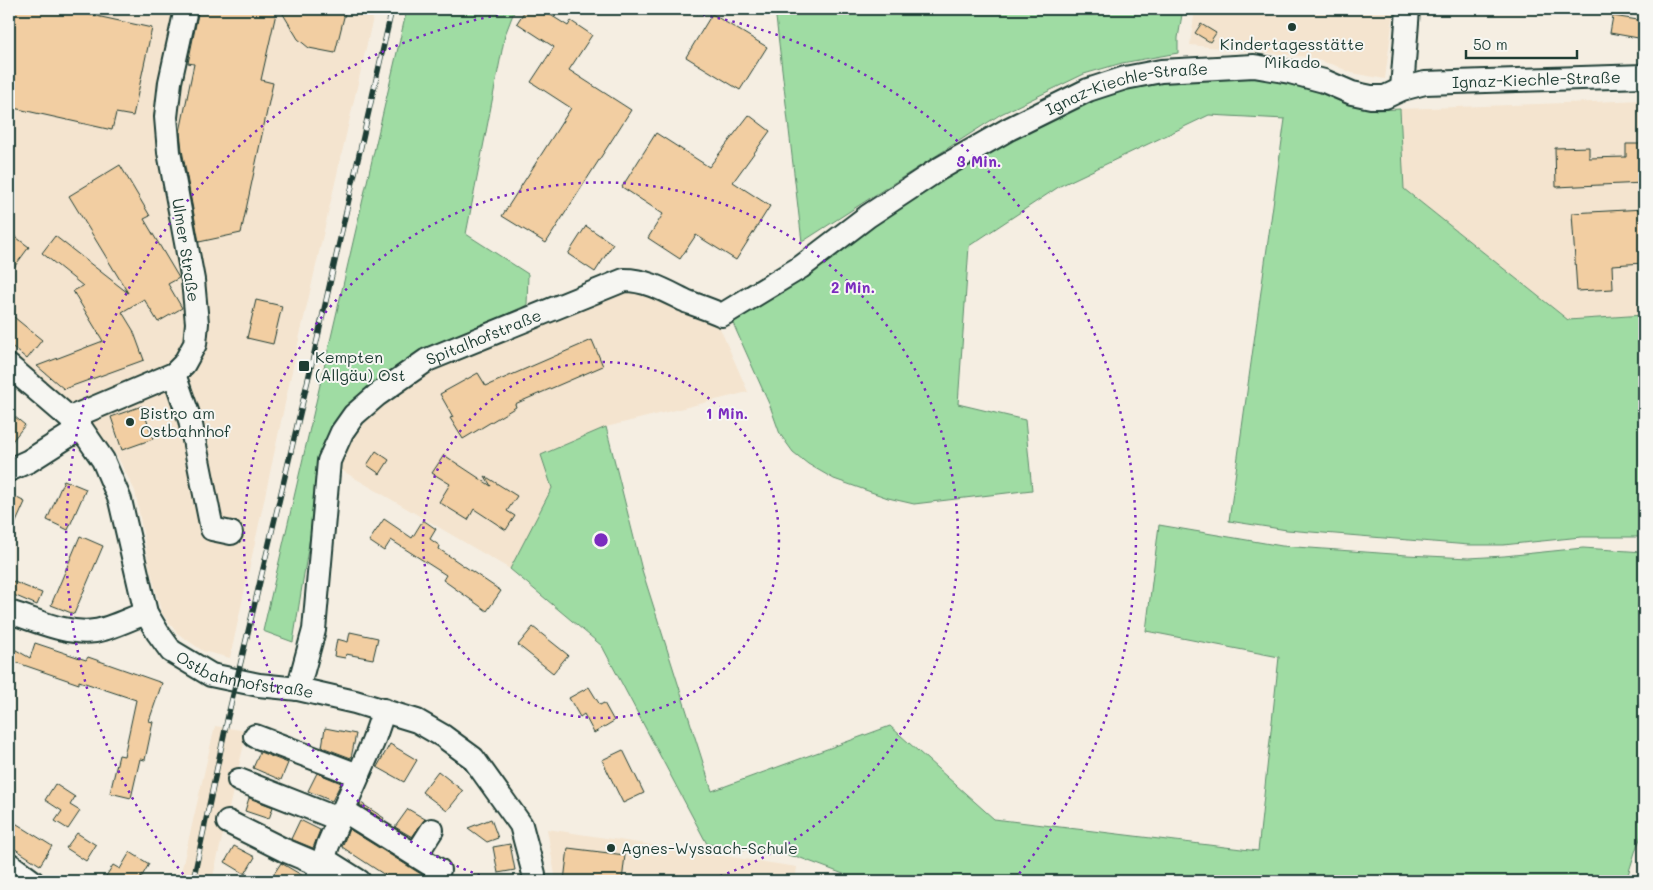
<svg xmlns="http://www.w3.org/2000/svg" width="1653" height="890" viewBox="0 0 1653 890" font-family="Mali,sans-serif">
  <rect width="100%" height="100%" fill="#f5eee2"/>
  <filter id="ink" filterUnits="userSpaceOnUse"><feTurbulence type="fractalNoise" baseFrequency=".02" numOctaves="2"/><feDisplacementMap in="SourceGraphic" scale="10" xChannelSelector="R" yChannelSelector="G"/><feConvolveMatrix kernelMatrix="1 2 1 2 8 2 1 2 1" color-interpolation-filters="sRGB"/></filter>
  <g filter="url(#ink)">
    <path fill="#f4e4cf" d="M9 9H375L295 357 230 658 203 651 177 633 161 612 148 560 135 491 117 456 80 413 9 351Z
      M1195 9H1394L1385 79 1352 73 1334 65 1307 57 1190 45Z
      M1644 100V315L1568 320 1404 189 1400 109Z
      M638 285 719 326 748 392 606 427 541 455 552 488 510 569 336 467 359 421 428 368Z
      M215 726 247 731 212 881H179Z
      M547 829 797 867 795 881H556Z"/>
    <path fill="#9fdca3" stroke="#5f8c6c" d="M407 9H515L505 35 466 234 528 274 527 305 410 358 364 393 326 438 293 642 263 631Z
      M775 9H1183L1178 38V53L1122 63 1084 74 1001 114 802 242Z
      M1607 9H1644V16L1607 11Z
      M1164 77H1289L1376 110 1400 109 1404 189 1568 320 1644 315V537H1581L1503 545H1469L1287 530 1229 521 1285 119 1209 115 1060 186 969 246 958 404 1025 420 1032 490 914 504 888 498 834 479 808 464 793 452 780 434 770 406 732 321 943 175 1091 96Z
      M606 427 642 570 712 791 890 726 994 819 1258 851 1279 657 1146 631 1159 525 1282 546 1407 555 1469 558 1504 556 1583 548 1644 552V830L1637 846 1626 881H862L798 857 707 844 602 646 510 569 552 488 541 455Z"/>
    <path fill="#f2cea2" stroke="#1f3d34" d="M9 9H64L152 28 133 116 116 113 112 130 9 107Z
      M199 9H277L261 80 273 83 241 233 199 242 182 150 180 132 194 64 188 63Z
      M280 9H346L335 53 309 48 298 39Z
      M526 9H541L568 26 571 21 592 35 569 70 631 110 546 243 502 216 571 108 531 82 554 47 517 23Z
      M712 14 767 47 740 90 686 57Z
      M1613 16 1644 21V39L1610 33Z
      M1201 24 1216 33 1210 42 1195 33Z
      M749 115 770 131 733 182 770 206 736 260 696 235 680 259 648 238 663 214 622 187 656 133 709 167Z
      M1626 144H1644V183L1556 187 1555 148 1589 147V158L1626 157Z
      M120 165 150 216 144 219 179 278 168 284 182 308 158 322 144 299 122 312 133 330 144 360 64 389 37 366 103 341 73 291 83 286 42 253 55 236 128 293 69 196Z
      M1644 209V263L1612 265 1613 289 1577 291 1572 213Z
      M586 226 613 244 595 272 568 254Z
      M9 232 29 247 9 274Z
      M256 300 282 306 273 344 247 338Z
      M9 313 42 340 27 359 9 344Z
      M592 340 603 366 515 404 516 407 463 439 450 418 453 417 440 394 478 373 486 386Z
      M142 406 153 439 122 450 111 417Z
      M9 412 25 425 9 445Z
      M376 451 389 460 380 474 367 465Z
      M444 455 491 486 485 476 517 496 507 511 515 516 506 530 474 509 468 520 439 502 450 484 432 473Z
      M64 480 86 489 68 530 47 520Z
      M9 494 25 502 9 538Z
      M384 519 412 538 423 520 436 529 430 539 440 546 439 549 501 591 487 611 443 580 446 575 391 540 384 551 369 541Z
      M80 536 103 546 74 614 51 605Z
      M9 580 42 593 37 605 9 593Z
      M533 627 568 655 553 673 518 645Z
      M350 632 378 638 373 659 346 654 345 658 334 656 337 639 348 642Z
      M35 643 86 660 88 657 162 683 149 721 153 722 145 760 140 759 131 798 110 793 119 755 124 756 136 700 79 681V684L9 660V646L30 658Z
      M589 687 600 705 604 703 614 721 594 733 584 714 580 717 569 698Z
      M325 728 356 734 351 758 322 747Z
      M390 744 417 760 404 782 377 767Z
      M623 750 644 793 623 803 602 760Z
      M260 752 288 763 281 780 253 768Z
      M438 771 463 791 447 811 422 792Z
      M317 773 341 783 332 801 308 791Z
      M55 784 75 797 70 805 80 811 68 829 55 821 62 811 45 800Z
      M249 798 273 807 269 819 245 811Z
      M361 803 384 818 383 820 360 805Z
      M408 809 425 819 412 837 395 827Z
      M9 819 52 846 40 865 9 845Z
      M491 819 498 838 487 842 468 828Z
      M300 820 320 830 313 848 291 839Z
      M349 829 432 881H394L342 847Z
      M77 833 96 845 86 861 66 848Z
      M510 844 515 870 498 873 493 847Z
      M234 846 255 857 245 874 225 862Z
      M568 848 625 855 622 881H564Z
      M130 852 149 864 139 881H103L113 865 120 869Z
      M281 863 305 877 304 881H269Z"/>
    <g fill="none" stroke-linecap="round" stroke-linejoin="round">
      <defs>
        <g id="minor">
          <path d="M1402 89 1408 9"/>
          <path id="s1" d="M9 366 81 428 103 460 120 500 146 613 158 633 171 651 211 675 259 685 298 689 355 702 417 721 443 736 473 758 521 825 534 874V881"/>
          <path d="M174 374 190 420 212 529 231 533"/>
          <path d="M70 418 174 374 184 364 195 344 197 323 193 280 169 152 166 117 170 82 186 9"/>
          <path d="M9 470 29 461 81 428"/>
          <path d="M9 612C36 620 66 635 95 631 110 629 131 618 146 613"/>
          <path id="s2" d="M298 689 314 630 329 461 342 432 354 415 377 395 427 360 624 280C648 280 667 292 688 302 699 306 711 310 722 315L801 267 868 216 939 169 1009 129 1088 90 1125 78 1161 71 1254 66 1290 72 1324 81 1352 93 1371 97H1385L1402 89 1425 83 1644 76"/>
          <path d="M255 736 358 775"/>
          <path d="M239 780 338 819"/>
          <path d="M343 810 439 870"/>
          <path d="M228 822 284 850 322 866"/>
          <path d="M416 855 432 830"/>
          <path d="M324 859 359 881"/>
          <path d="M9 864 32 881"/>
          <path d="M317 881 328 845 373 742 384 710"/>
        </g>
      </defs>
      <use href="#minor" stroke="#1f3d34" stroke-width="26"/>
      <use href="#minor" stroke="#f6f6f2" stroke-width="22"/>
      <defs>
        <path id="rail" d="M193 881 228 716 311 367 392 9"/>
      </defs>
      <use href="#rail" stroke="#1f3d34" stroke-width="5.5"/>
      <use href="#rail" stroke="#f6f6f2" stroke-width="4" stroke-dasharray="11" stroke-linecap="butt"/>
    </g>
  </g>
  <g fill="none" stroke="#7b2cbf" stroke-width="2.5" stroke-dasharray="2.5 5">
    <circle cx="601" cy="540" r="178"/>
    <path d="M494 880A357 357 0 1 1 708 880"/>
    <path d="M188 880A535 535 0 0 1 536 9M666 9A535 535 0 0 1 1014 880"/>
  </g>
  <g fill="#1f3d34" stroke="#f6f6f2" stroke-width="2">
    <circle cx="1292" cy="27" r="5"/>
    <rect x="298" y="360" width="12" height="12" rx="2.5"/>
    <circle cx="130" cy="422" r="5"/>
    <circle cx="611" cy="848" r="5"/>
  </g>
  <g text-anchor="middle" stroke-width="4" stroke-linejoin="round" paint-order="stroke">
    <g font-size="16" fill="#1f3d34" stroke="#f6f6f2" text-anchor="start">
      <text x="1292" y="50" text-anchor="middle">Kindertagesstätte<tspan x="1292" dy="18">Mikado</tspan></text>
      <text x="315" y="363">Kempten<tspan x="315" dy="18">(Allgäu) Ost</tspan></text>
      <text x="140" y="419">Bistro am<tspan x="140" dy="18">Ostbahnhof</tspan></text>
      <text x="621" y="854">Agnes-Wyssach-Schule</text>
    </g>
    <g font-size="16" fill="#1f3d34" stroke="#f6f6f2">
      <text dy="6" stroke="none"><textPath href="#s2" startOffset="1581">Ignaz-Kiechle-Straße</textPath></text>
      <text dy="6" stroke="none"><textPath href="#s2" startOffset="1161">Ignaz-Kiechle-Straße</textPath></text>
      <text transform="translate(186 250) rotate(81)" y="6">Ulmer Straße</text>
      <text dy="6" stroke="none"><textPath href="#s2" startOffset="436">Spitalhofstraße</textPath></text>
      <text dy="6" stroke="none"><textPath href="#s1" startOffset="418">Ostbahnhofstraße</textPath></text>
    </g>
  </g>
  <circle cx="601" cy="540" r="8" fill="#7b2cbf" stroke="#f6f6f2" stroke-width="2.5"/>
  <g font-size="15" text-anchor="middle" font-weight="bold" fill="#7b2cbf" stroke="#f6f6f2" stroke-width="4" stroke-linejoin="round" paint-order="stroke">
    <text x="979" y="167">3 Min.</text>
    <text x="853" y="293">2 Min.</text>
    <text x="727" y="419">1 Min.</text>
  </g>
  <rect width="1653" height="890" fill="none" stroke="#f6f6f2" stroke-width="30"/>
  <rect x="15" y="15" width="1623" height="860" fill="none" stroke="#1f3d34" stroke-width="2" filter="url(#ink)"/>
  <path d="M1466 50v8h111v-8" fill="none" stroke="#1f3d34" stroke-width="2.5"/>
  <text x="1473" y="50" font-size="15" fill="#1f3d34" stroke="#f6f6f2" stroke-width="4" paint-order="stroke">50 m</text>
</svg>
